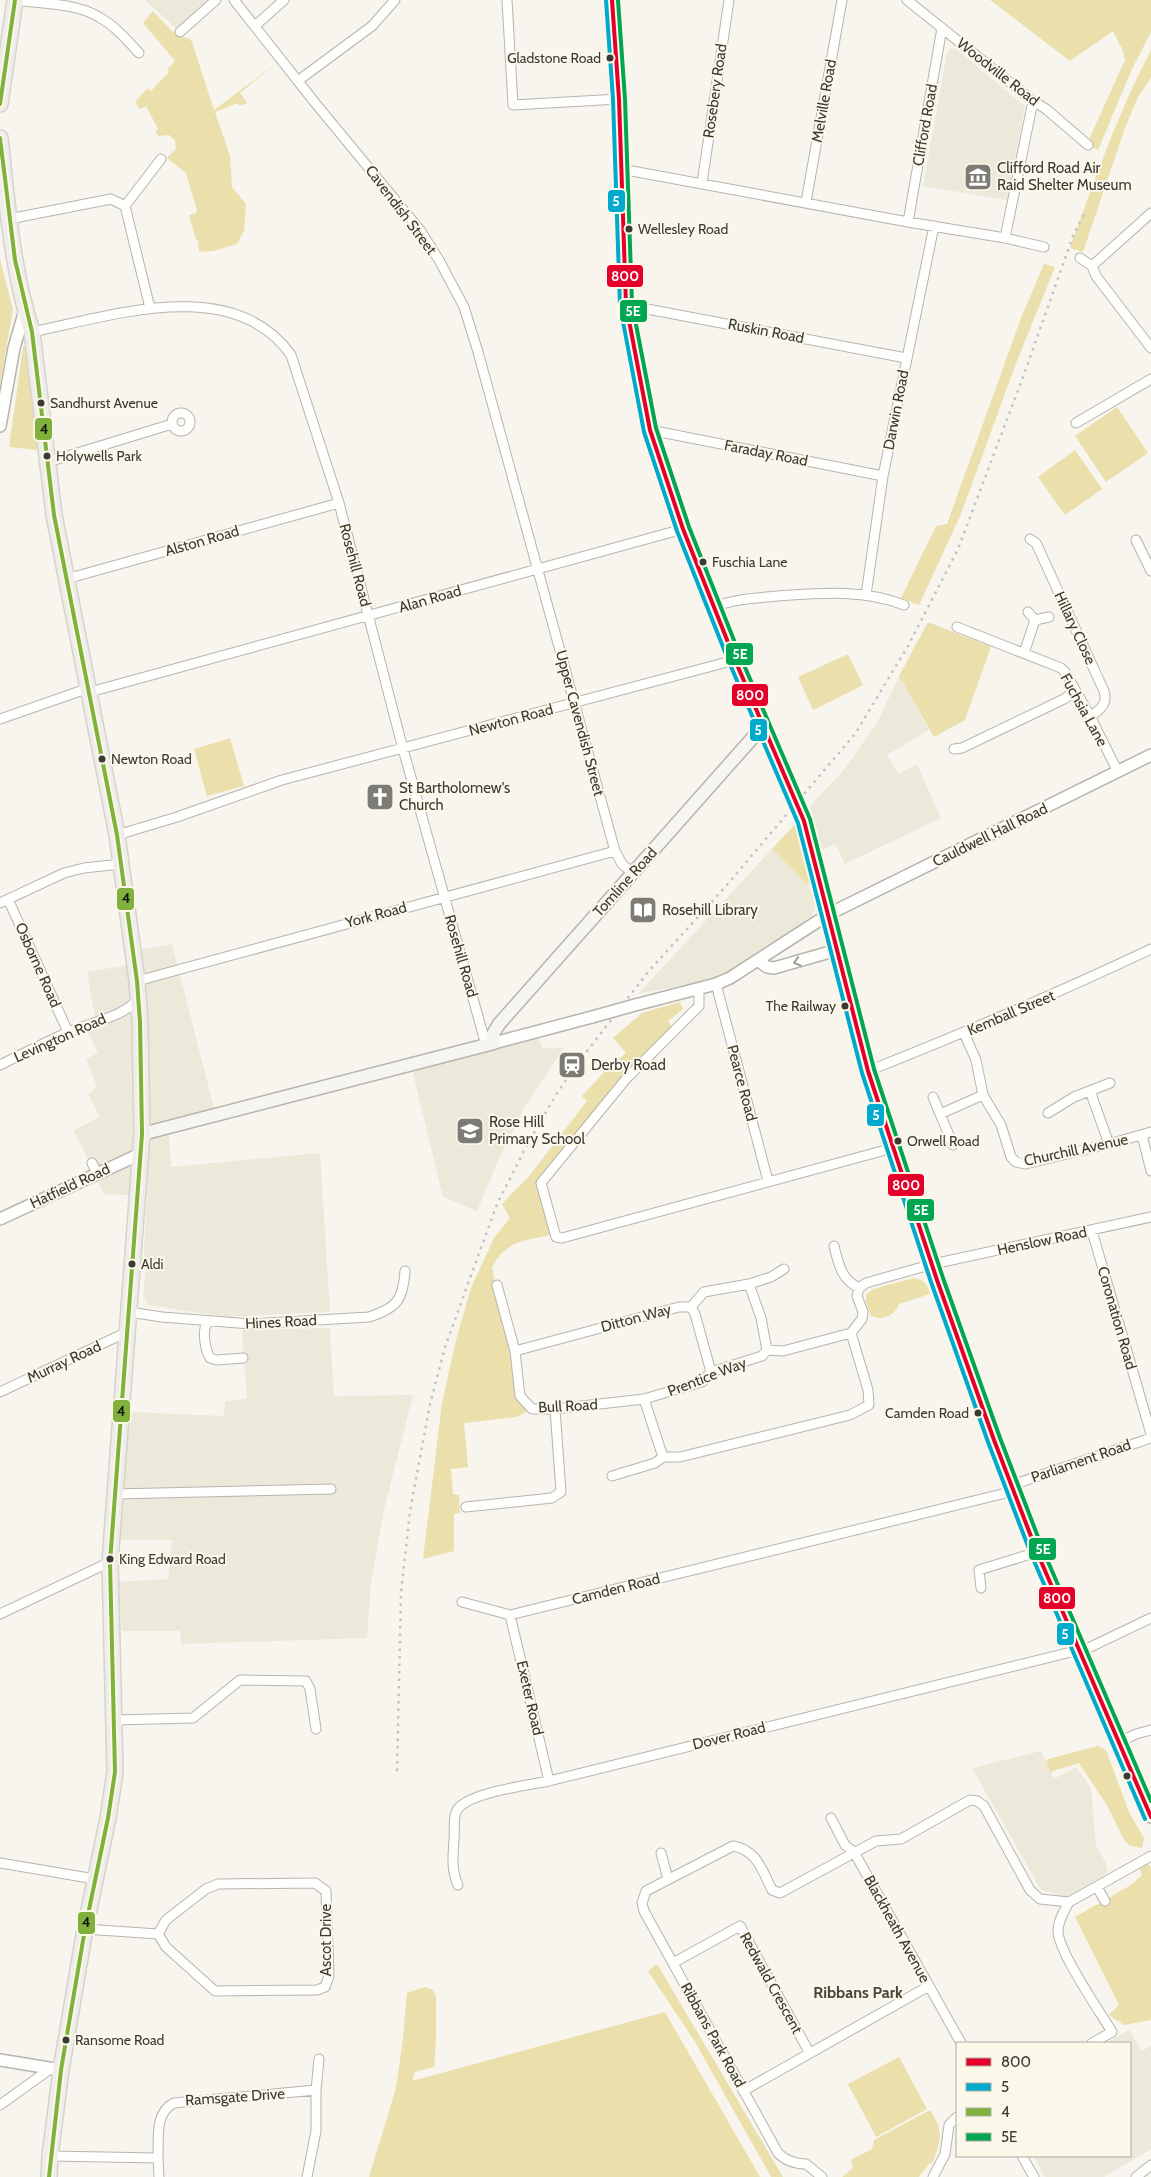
<svg xmlns="http://www.w3.org/2000/svg" width="1151" height="2177" viewBox="0 0 1151 2177" font-family="Cabin,sans-serif">
  <rect width="100%" height="100%" fill="#f7f5ee"/>
  <path fill="#ece9da" d="M145 0H213L180 32Z
    M955 48 1025 106 1007 200 923 186 947 53 950 49Z
    M899 676 929 730 887 755 898 774 917 764 941 818 845 864 835 844 821 851 810 806 843 771 877 723Z
    M772 849 808 885 819 902 809 921 758 956 716 979 638 994Z
    M172 944 214 1108 168 1121 171 1167 320 1153 330 1312 225 1317 149 1305 143 1296 146 1267 144 1249 147 1196 104 1194 74 1130 100 1117 88 1094 97 1087 86 1059 98 1053 86 1028 96 1023 87 972 140 963 138 950Z
    M538 1036 542 1048H564L525 1106 500 1157 477 1211 443 1197 413 1074 418 1067Z
    M330 1328 334 1396 413 1395 384 1510 371 1582 367 1638 181 1644 180 1631H122L117 1582 168 1579 172 1540H118L129 1412 224 1416 225 1401 247 1399 242 1330Z
    M1041 1751 1054 1779 1076 1767 1091 1788 1096 1846 1105 1861 1108 1873 1066 1897 1041 1890 972 1768Z
    M1129 2030 1142 2051 1151 2046V2149L1104 2177H1045L1033 2156H1130V2043H1106Z"/>
  <path fill="#ebdfab" d="M990 0H1151V32L1132 69 1098 150 1092 147 1090 137 1125 60 1123 51 1113 31 1070 61Z
    M153 11 172 31 181 37 189 38 192 42 214 110 277 63 240 93 247 103 240 106 238 103 215 112 230 156 232 187 246 204 244 231 237 244 213 251 199 252 198 240H196L189 215 196 213 197 210 186 173 167 158 176 149 175 140 169 135 159 136 155 132 158 129 146 106 140 109 135 102 148 88 151 91 169 72 167 70 175 61 143 23Z
    M1151 50V78L1138 97 1125 128 1083 252 1070 248C1094 181 1118 113 1151 50Z
    M0 259 13 309 0 384Z
    M1044 264 1055 267 1015 366 961 514 919 605 901 598 936 526 947 524 1021 318Z
    M23 347H26L37 450 9 447Z
    M1117 407 1148 453 1106 482 1075 436Z
    M1075 450 1102 489 1065 515 1038 477Z
    M928 622 991 647 965 720 934 737 899 676Z
    M848 654 863 685 813 710 798 677Z
    M230 738 244 786 207 796 194 749Z
    M797 822 814 878 808 885 772 849Z
    M680 1002 683 1009 668 1021 675 1031 626 1079 541 1183 554 1234C526 1241 506 1239 492 1268L520 1396 532 1409 516 1417 464 1423 468 1467 451 1469 453 1494 459 1495 460 1513 454 1514V1551L423 1559 442 1403 456 1340 471 1288 494 1238 510 1218 502 1204 530 1175 587 1101 582 1096 608 1068 626 1053 613 1038 642 1013Z
    M914 1278C925 1280 927 1284 930 1294L899 1304C894 1316 883 1321 871 1316L866 1302V1295L873 1289Z
    M1098 1746 1106 1750 1129 1812 1144 1838 1142 1848 1131 1846 1125 1842 1108 1807 1079 1763 1050 1772 1046 1761 1048 1759Z
    M1148 1863 1151 1869V2020L1124 2025 1109 2015 1119 2005 1075 1917 1131 1885 1142 1875 1139 1868Z
    M657 1964 783 2177H771L694 2040 648 1971Z
    M425 1987 433 1990 436 1997V2041L434 2067 415 2072 412 2081 665 2012 760 2177H369L396 2088 403 2038 407 1993Z
    M899 2057 927 2109 876 2137 848 2084Z
    M930 2110C944 2132 941 2138 933 2162L929 2164 919 2177H842L853 2168 851 2160 872 2149 874 2140Z"/>
  <g fill="none" stroke-linecap="round" stroke-linejoin="round">
    <defs>
      <path id="minor" d="M16 0C42 4 76 3 99 17 115 26 127 40 139 53
        M234 0 316 104 420 230 439 260 464 307 478 352 615 851 622 864 633 873
        M507 0 513 105 619 99
        M907 0 1033 101 1046 109 1088 145
        M255 26 284 0
        M180 32 216 0
        M299 80 372 26 395 0
        M621 169 908 222 1005 238 1044 247
        M702 183 729 0
        M806 202 842 0
        M125 206 161 159
        M9 219 111 199 125 206 150 308
        M908 222 942 28
        M1005 238 1033 101
        M1080 258 1092 266
        M1092 266 1096 276 1151 348
        M1092 266 1151 213
        M626 305 906 358
        M32 332C111 316 234 274 291 355L339 503 403 749 486 1045
        M172 422a9 9 0 1 1 18 0a9 9 0 1 1-18 0Z
        M1076 423 1151 379
        M650 430 883 476
        M48 462 172 424
        M1030 539 1036 543 1104 691C1108 703 1101 710 1090 716
        M1136 540 1151 571
        M66 579 339 503
        M866 595 883 476 934 226
        M713 607C734 599 756 598 778 596 821 593 864 589 904 605
        M1028 612 1035 620 1049 617
        M957 627 1061 668 1065 672 1090 716 1118 772
        M1024 653 1035 620
        M90 692 683 529
        M0 719 89 688
        M954 749 962 748 1064 699 1075 691
        M117 835 177 817 282 780 735 660
        M8 899 68 1032
        M0 903 64 873 84 868 121 864
        M137 981 615 851
        M716 984 768 1181
        M699 989V1006L626 1079 541 1183 556 1237 562 1238 893 1148
        M964 1033 976 1060 983 1095 1001 1125 1011 1157 1016 1162 1025 1164 1109 1144 1151 1132
        M0 1065C22 1054 44 1043 66 1033 85 1024 128 1016 138 998
        M868 1071C964 1033 1058 993 1151 949
        M1090 1091 1109 1144
        M933 1097 953 1145
        M1048 1113 1074 1097 1110 1083
        M940 1114 983 1095
        M1142 1135 1151 1171
        M92 1163 97 1173
        M1092 1231 1151 1434
        M834 1246C839 1265 841 1279 859 1288
        M749 1284 771 1277 784 1269
        M497 1285 515 1351 520 1396 532 1409H555L644 1399 663 1457H680L850 1415 869 1405 868 1390 851 1333
        M691 1307 704 1292 749 1284 761 1318 767 1350 783 1351 851 1333 862 1319 863 1312 857 1296 859 1288 866 1283 933 1264 1151 1217
        M129 1312 162 1317 251 1324 369 1317C397 1308 403 1300 405 1271
        M207 1322C202 1332 205 1349 210 1358L217 1360 243 1358
        M515 1351 679 1307H691L695 1314 711 1372
        M0 1392 127 1332
        M644 1399 702 1382 711 1372 762 1356 767 1350
        M612 1476 655 1463 663 1457
        M1012 1485 1151 1438
        M114 1494 331 1489
        M466 1507 552 1498 561 1492 555 1409
        M981 1588 979 1570 1037 1552
        M462 1602 510 1615 1014 1491
        M0 1614 110 1562
        M510 1615 549 1781
        M1080 1652 1151 1618
        M115 1720 193 1718 240 1680 306 1681 310 1689 316 1729
        M1119 1742 1136 1734 1151 1730
        M831 1818 845 1845 854 1852 961 2043
        M661 1853 668 1879
        M0 1863 95 1879
        M458 1885C451 1870 453 1855 454 1839 455 1831 453 1819 456 1812 463 1793 530 1785 549 1781L1079 1650
        M1097 1887 1105 1901
        M1069 1902C1064 1911 1058 1921 1058 1931 1058 1951 1100 2012 1112 2032L1092 2043
        M1069 1902 1151 1856
        M85 1929 158 1934 166 1920 206 1889 218 1884 315 1883 326 1891 329 1976 325 1987 317 1990 215 1991 166 1947 158 1934
        M673 1963 740 1926 809 2052
        M316 2090 319 2059
        M743 2091 929 1986
        M0 2105 50 2069
        M50 2156 158 2158C159 2139 154 2113 174 2103L316 2090V2131L307 2177
        M1022 2156 1034 2177
        M158 2158 159 2177
        M822 2177 806 2164C794 2164 786 2161 778 2153L644 1911 642 1903 646 1891 733 1846C757 1850 762 1870 772 1890L780 1893 876 1841 901 1839 970 1800 977 1801 984 1806 1030 1890 1040 1899 1069 1902
        M933 2177 945 2154 949 2125 957 2117
        M1136 2177 1151 2165"/>
      <path id="tertiary" d="M0 426 14 348 25 310
        M764 725 789 782
        M804 821 811 843 868 1071 937 1280 994 1440 1037 1552 1151 1817
        M759 961 767 967 774 968 837 950
        M635 1005 716 984 730 978 829 914 1151 755
        M494 1043 592 1017
        M0 1219 140 1154
        M0 2060 61 2070"/>
      <path id="secondary" d="M142 1134 494 1043 493 1034 499 1024 764 725C703 591 645 453 627 306 623 276 624 245 623 215 620 143 619 72 612 0"/>
      <path id="primary" d="M0 104 15 0
        M0 138C7 202 12 270 32 332L54 515 117 835 137 981 140 1022 142 1134 110 1562 115 1772 108 1818 85 1929 61 2070 50 2156 49 2177"/>
    </defs>
    <use href="#minor" stroke="#b6b4af" stroke-width="11"/>
    <use href="#tertiary" stroke="#b6b4af" stroke-width="14"/>
    <use href="#secondary" stroke="#b6b4af" stroke-width="15"/>
    <use href="#primary" stroke="#d4d3d0" stroke-width="18"/>
    <use href="#minor" stroke="#fefefc" stroke-width="9"/>
    <use href="#tertiary" stroke="#fefefc" stroke-width="11"/>
    <use href="#secondary" stroke="#f6f5f1" stroke-width="12"/>
    <use href="#primary" stroke="#eeede7" stroke-width="15"/>
    <path stroke="#c3c2c0" stroke-width="2.5" stroke-dasharray="2.5 5" stroke-linecap="butt" d="M397 1771 401 1594 410 1511 430 1404 445 1347 497 1204 527 1145 557 1093 581 1059 648 972 726 886 855 734 908 646 958 549 1022 380 1073 236 1084 214"/>
    <defs>
      <path id="tertiary-bridge" d="M789 782 804 821
        M592 1017 635 1005"/>
    </defs>
    <use href="#tertiary-bridge" stroke="#b6b4af" stroke-width="14" stroke-linecap="butt"/>
    <use href="#tertiary-bridge" stroke="#fefefc" stroke-width="11"/>
    <defs>
      <path id="bus-1" d="M612 0 619 99 626 305 650 430 683 529 735 660 804 821 868 1071 937 1280 994 1440 1037 1552 1151 1817"/>
      <path id="bus-2" d="M606 0 613 99 620 306 644 432 677 531 729 662 798 823 862 1073 931 1282 988 1442 1031 1554 1145 1819"/>
      <path id="bus-3" d="M0 104 15 0
        M0 138 15 260 32 332 54 515 117 835 137 981 140 1022 142 1134 110 1562 115 1772 108 1818 85 1929 61 2070 49 2177"/>
      <path id="bus-4" d="M618 0 625 99 632 304 656 428 689 527 741 658 810 819 874 1069 943 1278 1000 1438 1043 1550 1151 1801"/>
    </defs>
    <use href="#bus-1" stroke="#fbf8ea" stroke-width="8"/>
    <use href="#bus-2" stroke="#fbf8ea" stroke-width="8"/>
    <use href="#bus-3" stroke="#fbf8ea" stroke-width="8"/>
    <use href="#bus-4" stroke="#fbf8ea" stroke-width="8"/>
    <use href="#bus-1" stroke="#e4002b" stroke-width="4"/>
    <use href="#bus-2" stroke="#00a9ce" stroke-width="4"/>
    <use href="#bus-3" stroke="#7fb13c" stroke-width="4"/>
    <use href="#bus-4" stroke="#00a651" stroke-width="4"/>
  </g>
  <defs><path id="oneway-chevron" d="M-2-3.5L2.5 0L-2 3.5" fill="none" stroke-width="1.6" stroke-linecap="round" stroke-linejoin="round" transform="scale(1.25)"/></defs>
  <use stroke="#9c9c98" href="#oneway-chevron" transform="translate(797 962) rotate(163)"/>
  <defs>
    <symbol id="museum-square" viewBox="-11 -11 22 22"><rect x="-9" y="-9" width="18" height="18" rx="4" fill="#7c7b75" stroke="#fbf8ea"/><path d="M0-6L6-3V-2H-6V-3ZM-5-1h2V3h-2ZM-1-1h2V3h-2ZM3-1h2V3H3ZM-6 4H6V6H-6Z" fill="#fff"/></symbol>
    <symbol id="church-square" viewBox="-11 -11 22 22"><rect x="-9" y="-9" width="18" height="18" rx="4" fill="#7c7b75" stroke="#fbf8ea"/><path d="M-1.2-6h2.4v3.5h3.3v2.4h-3.3V6h-2.4V-.1h-3.3v-2.4h3.3Z" fill="#fff"/></symbol>
    <symbol id="library-square" viewBox="-11 -11 22 22"><rect x="-9" y="-9" width="18" height="18" rx="4" fill="#7c7b75" stroke="#fbf8ea"/><path d="M-6-4Q-3-5.5-.7-3.5V5Q-3 3-6 4ZM6-4Q3-5.5 .7-3.5V5Q3 3 6 4Z" fill="#fff"/></symbol>
    <symbol id="station-square" viewBox="-11 -11 22 22"><rect x="-9" y="-9" width="18" height="18" rx="4" fill="#7c7b75" stroke="#fbf8ea"/><path d="M-3-6H3Q5-6 5-4V2Q5 4 3 4L4.5 6H3L1.5 4h-3L-3 6H-4.5L-3 4Q-5 4-5 2V-4Q-5-6-3-6ZM-3.5-4v3h7v-3ZM-3.5 1v1.5H-2V1ZM2 1v1.5H3.5V1Z" fill="#fff"/></symbol>
    <symbol id="school-square" viewBox="-11 -11 22 22"><rect x="-9" y="-9" width="18" height="18" rx="4" fill="#7c7b75" stroke="#fbf8ea"/><path d="M0-5L7-2L0 1L-7-2ZM-4 1L0 2.5L4 1V4Q0 6-4 4Z" fill="#fff"/></symbol>
  </defs>
  <g fill-rule="evenodd">
    <use href="#museum-square" x="962" y="161" width="32" height="32"/>
    <use href="#church-square" x="364" y="781" width="32" height="32"/>
    <use href="#library-square" x="627" y="894" width="32" height="32"/>
    <use href="#station-square" x="556" y="1049" width="32" height="32"/>
    <use href="#school-square" x="454" y="1115" width="32" height="32"/>
  </g>
  <g fill="#3a3934" stroke="#fbf8ea" stroke-width="2">
    <circle cx="610" cy="58" r="4.5"/>
    <circle cx="629" cy="229" r="4.5"/>
    <circle cx="41" cy="403" r="4.5"/>
    <circle cx="47" cy="456" r="4.5"/>
    <circle cx="703" cy="562" r="4.5"/>
    <circle cx="102" cy="759" r="4.5"/>
    <circle cx="845" cy="1006" r="4.5"/>
    <circle cx="898" cy="1141" r="4.5"/>
    <circle cx="132" cy="1264" r="4.5"/>
    <circle cx="978" cy="1413" r="4.5"/>
    <circle cx="110" cy="1559" r="4.5"/>
    <circle cx="1127" cy="1776" r="4.5"/>
    <circle cx="66" cy="2040" r="4.5"/>
  </g>
  <g text-anchor="middle" stroke-width="4" stroke-linejoin="round" paint-order="stroke">
    <g font-size="14" fill="#3a3934" stroke="#fbf8ea" text-anchor="start">
      <text x="601" y="63" text-anchor="end">Gladstone Road</text>
      <text x="638" y="234">Wellesley Road</text>
      <text x="50" y="408">Sandhurst Avenue</text>
      <text x="56" y="461">Holywells Park</text>
      <text x="712" y="567">Fuschia Lane</text>
      <text x="111" y="764">Newton Road</text>
      <text x="836" y="1011" text-anchor="end">The Railway</text>
      <text x="907" y="1146">Orwell Road</text>
      <text x="141" y="1269">Aldi</text>
      <text x="969" y="1418" text-anchor="end">Camden Road</text>
      <text x="119" y="1564">King Edward Road</text>
      <text x="75" y="2045">Ransome Road</text>
    </g>
    <g font-size="15" fill="#3a3934" stroke="#fbf8ea">
      <text transform="translate(998 72) rotate(38)" y="5">Woodville Road</text>
      <text transform="translate(715 91) rotate(-82)" y="5">Rosebery Road</text>
      <text transform="translate(824 101) rotate(-80)" y="5">Melville Road</text>
      <text transform="translate(925 125) rotate(-80)" y="5">Clifford Road</text>
      <text transform="translate(401 210) rotate(53)" y="5">Cavendish Street</text>
      <text transform="translate(766 331) rotate(11)" y="5">Ruskin Road</text>
      <text transform="translate(896 410) rotate(-79)" y="5">Darwin Road</text>
      <text transform="translate(766 453) rotate(11)" y="5">Faraday Road</text>
      <text transform="translate(202 541) rotate(-16)" y="5">Alston Road</text>
      <text transform="translate(355 565) rotate(75)" y="5">Rosehill Road</text>
      <text transform="translate(430 599) rotate(-16)" y="5">Alan Road</text>
      <text transform="translate(1075 628) rotate(65)" y="5">Hillary Close</text>
      <text transform="translate(1084 710) rotate(61)" y="5">Fuchsia Lane</text>
      <text transform="translate(511 720) rotate(-15)" y="5">Newton Road</text>
      <text transform="translate(580 723) rotate(75)" y="5">Upper Cavendish Street</text>
      <text transform="translate(990 835) rotate(-26)" y="5">Cauldwell Hall Road</text>
      <text transform="translate(625 882) rotate(-48)" y="5">Tomline Road</text>
      <text transform="translate(376 915) rotate(-15)" y="5">York Road</text>
      <text transform="translate(461 956) rotate(74)" y="5">Rosehill Road</text>
      <text transform="translate(38 965) rotate(66)" y="5">Osborne Road</text>
      <text transform="translate(1011 1013) rotate(-23)" y="5">Kemball Street</text>
      <text transform="translate(60 1038) rotate(-24)" y="5">Levington Road</text>
      <text transform="translate(742 1083) rotate(75)" y="5">Pearce Road</text>
      <text transform="translate(1076 1150) rotate(-12)" y="5">Churchill Avenue</text>
      <text transform="translate(70 1186) rotate(-25)" y="5">Hatfield Road</text>
      <text transform="translate(1042 1241) rotate(-12)" y="5">Henslow Road</text>
      <text transform="translate(636 1318) rotate(-15)" y="5">Ditton Way</text>
      <text transform="translate(1117 1318) rotate(74)" y="5">Coronation Road</text>
      <text transform="translate(281 1322) rotate(-3)" y="5">Hines Road</text>
      <text transform="translate(64 1362) rotate(-25)" y="5">Murray Road</text>
      <text transform="translate(707 1377) rotate(-21)" y="5">Prentice Way</text>
      <text transform="translate(568 1406) rotate(-3)" y="5">Bull Road</text>
      <text transform="translate(1081 1461) rotate(-19)" y="5">Parliament Road</text>
      <text transform="translate(616 1589) rotate(-14)" y="5">Camden Road</text>
      <text transform="translate(530 1698) rotate(77)" y="5">Exeter Road</text>
      <text transform="translate(729 1736) rotate(-14)" y="5">Dover Road</text>
      <text transform="translate(897 1929) rotate(61)" y="5">Blackheath Avenue</text>
      <text transform="translate(326 1940) rotate(-90)" y="5">Ascot Drive</text>
      <text transform="translate(771 1983) rotate(61)" y="5">Redwald Crescent</text>
      <text transform="translate(713 2035) rotate(61)" y="5">Ribbans Park Road</text>
      <text transform="translate(235 2097) rotate(-4)" y="5">Ramsgate Drive</text>
    </g>
    <g font-size="15" fill="#3a3934" stroke="#fbf8ea" text-anchor="start">
      <text x="997" y="173">Clifford Road Air<tspan x="997" dy="17">Raid Shelter Museum</tspan></text>
      <text x="399" y="793">St Bartholomew's<tspan x="399" dy="17">Church</tspan></text>
      <text x="662" y="915">Rosehill Library</text>
      <text x="591" y="1070">Derby Road</text>
      <text x="489" y="1127">Rose Hill<tspan x="489" dy="17">Primary School</tspan></text>
    </g>
    <g font-size="16" font-weight="bold" fill="#49473c" stroke="#fbf8ea">
      <text x="858" y="1998">Ribbans Park</text>
    </g>
  </g>
  <g stroke="#fbf8ea" stroke-width="2">
    <rect x="607" y="189" width="19" height="24" rx="5" fill="#00a9ce"/>
    <rect x="606" y="264" width="38" height="24" rx="5" fill="#e4002b"/>
    <rect x="619" y="299" width="29" height="24" rx="5" fill="#00a651"/>
    <rect x="34" y="417" width="19" height="24" rx="5" fill="#7fb13c"/>
    <rect x="725" y="642" width="29" height="24" rx="5" fill="#00a651"/>
    <rect x="731" y="683" width="38" height="24" rx="5" fill="#e4002b"/>
    <rect x="749" y="718" width="19" height="24" rx="5" fill="#00a9ce"/>
    <rect x="116" y="887" width="19" height="24" rx="5" fill="#7fb13c"/>
    <rect x="866" y="1103" width="19" height="24" rx="5" fill="#00a9ce"/>
    <rect x="887" y="1173" width="38" height="24" rx="5" fill="#e4002b"/>
    <rect x="906" y="1198" width="29" height="24" rx="5" fill="#00a651"/>
    <rect x="112" y="1399" width="19" height="24" rx="5" fill="#7fb13c"/>
    <rect x="1028" y="1537" width="29" height="24" rx="5" fill="#00a651"/>
    <rect x="1038" y="1586" width="38" height="24" rx="5" fill="#e4002b"/>
    <rect x="1056" y="1622" width="19" height="24" rx="5" fill="#00a9ce"/>
    <rect x="77" y="1911" width="19" height="24" rx="5" fill="#7fb13c"/>
  </g>
  <g font-size="14" text-anchor="middle" font-weight="bold" fill="#fff">
    <text x="616" y="206">5</text>
    <text x="625" y="281">800</text>
    <text x="633" y="316">5E</text>
    <text x="740" y="659">5E</text>
    <text x="750" y="700">800</text>
    <text x="758" y="735">5</text>
    <text x="876" y="1120">5</text>
    <text x="906" y="1190">800</text>
    <text x="921" y="1215">5E</text>
    <text x="1043" y="1554">5E</text>
    <text x="1057" y="1603">800</text>
    <text x="1065" y="1639">5</text>
  </g>
  <g font-size="14" text-anchor="middle" font-weight="bold" fill="#111">
    <text x="44" y="434">4</text>
    <text x="126" y="903">4</text>
    <text x="121" y="1416">4</text>
    <text x="86" y="1927">4</text>
  </g>
  <rect x="956" y="2042" width="175" height="115" fill="#fbf8ea" stroke="#aeaca1"/>
  <rect x="966" y="2058" width="25" height="8" fill="#e4002b" stroke="#aeaca1"/>
  <text x="1001" y="2067" font-size="15" fill="#3a3934">800</text>
  <rect x="966" y="2083" width="25" height="8" fill="#00a9ce" stroke="#aeaca1"/>
  <text x="1001" y="2092" font-size="15" fill="#3a3934">5</text>
  <rect x="966" y="2108" width="25" height="8" fill="#7fb13c" stroke="#aeaca1"/>
  <text x="1001" y="2117" font-size="15" fill="#3a3934">4</text>
  <rect x="966" y="2133" width="25" height="8" fill="#00a651" stroke="#aeaca1"/>
  <text x="1001" y="2142" font-size="15" fill="#3a3934">5E</text>
</svg>
